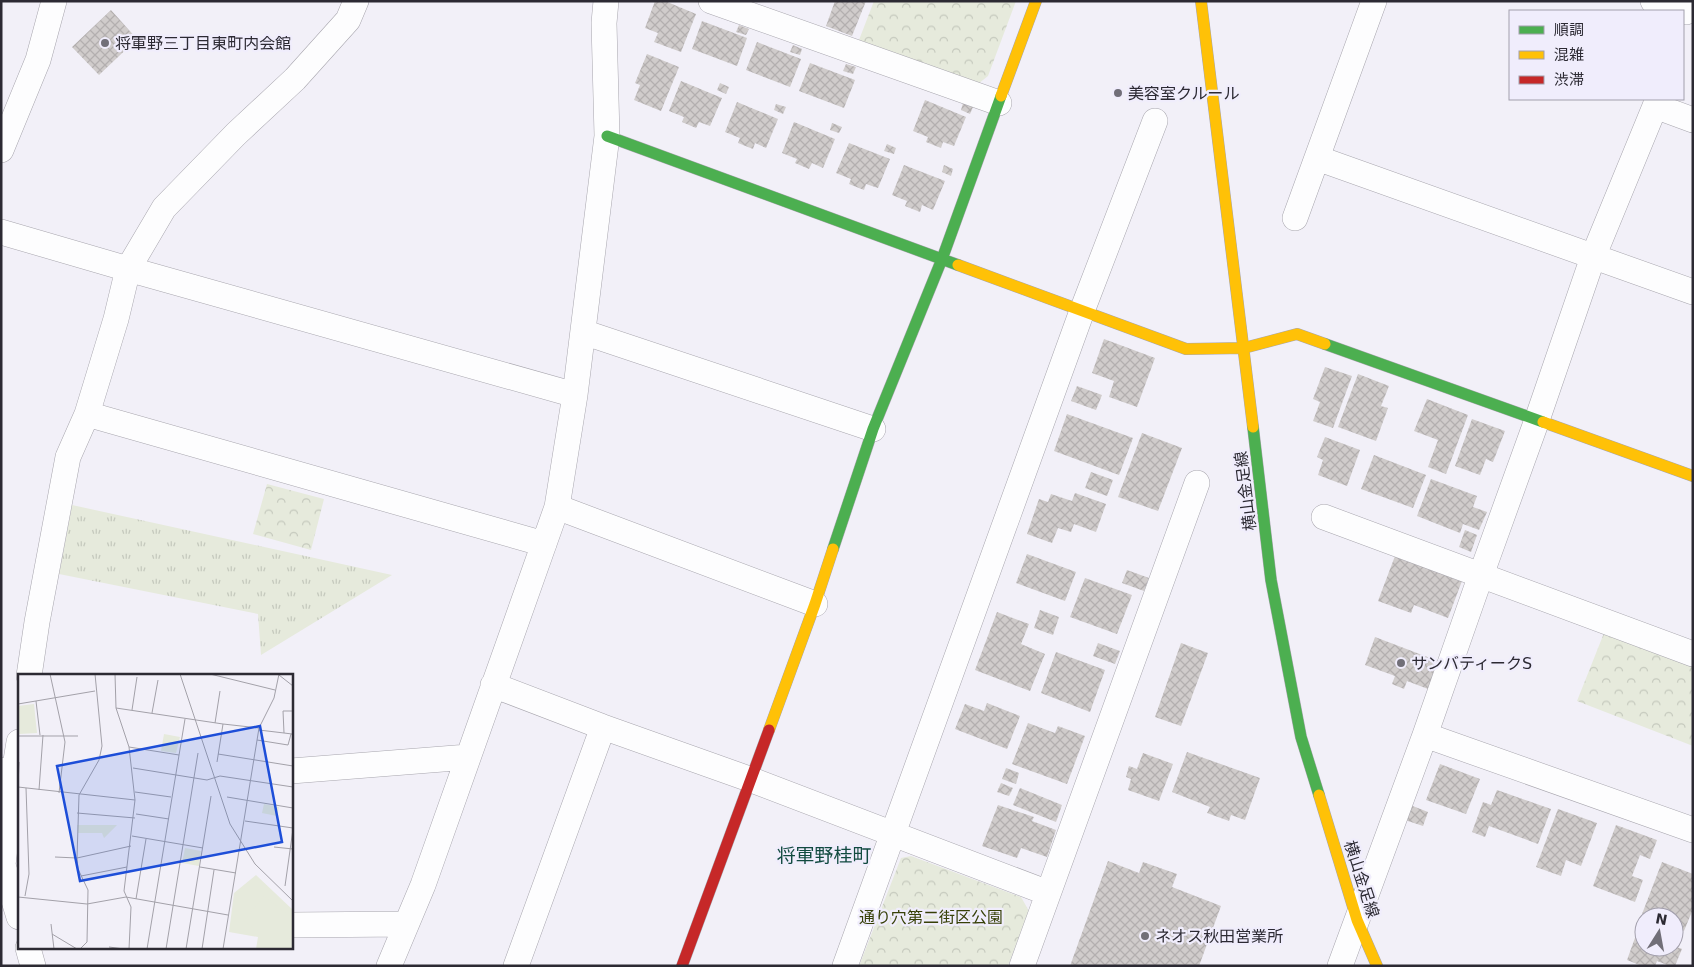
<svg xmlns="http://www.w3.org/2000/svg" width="1694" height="967" viewBox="0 0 1694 967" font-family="'DejaVu Sans','Noto Sans JP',sans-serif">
  <defs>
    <pattern id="grass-tufts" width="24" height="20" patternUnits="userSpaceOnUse" patternTransform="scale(1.25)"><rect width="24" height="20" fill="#e6eadc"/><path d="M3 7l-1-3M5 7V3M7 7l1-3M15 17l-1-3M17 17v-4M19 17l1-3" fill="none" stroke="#c5c9bd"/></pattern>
    <pattern id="forest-crowns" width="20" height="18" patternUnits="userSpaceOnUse" patternTransform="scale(1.25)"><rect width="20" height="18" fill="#e6eadc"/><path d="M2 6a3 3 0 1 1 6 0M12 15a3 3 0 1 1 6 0" fill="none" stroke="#c5c9bd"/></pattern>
    <pattern id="building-cross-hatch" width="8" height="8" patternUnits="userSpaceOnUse" patternTransform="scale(1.25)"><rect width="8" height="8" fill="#d0cccb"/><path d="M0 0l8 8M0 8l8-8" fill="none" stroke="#b3afaf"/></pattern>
  </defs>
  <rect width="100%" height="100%" fill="#f2f0f8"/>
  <path fill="url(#grass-tufts)" d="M72 505 392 575 261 655 258 614 59 574Z"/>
  <path fill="url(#forest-crowns)" d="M874 1H1016L988 76 978 84 859 40Z
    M267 484 324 499 311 550 253 534Z
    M1604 633 1693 667V746L1577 701Z
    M911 856 1021 897 1029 911 1008 966H859L901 858Z"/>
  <path fill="url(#building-cross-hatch)" d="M655 1H665L696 14 681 52 654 42 658 33 645 28Z
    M835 1H866L852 36 826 26Z
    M111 10 137 39 99 75 72 47Z
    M702 21 747 38 737 66 692 49Z
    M739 25 749 29 746 35 736 32Z
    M757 42 801 59 790 87 746 70Z
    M793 45 802 49 800 55 790 52Z
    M647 54 679 67 661 111 634 100 640 85 635 83Z
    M810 63 855 80 844 108 799 91Z
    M846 64 856 67 853 74 843 71Z
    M681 81 722 98 710 126 699 122 696 128 682 122 684 117 669 111Z
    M720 83 729 87 726 94 717 90Z
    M925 100 966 117 954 146 943 142 941 148 926 142 928 137 913 131Z
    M737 102 778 119 766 148 755 143 753 149 738 143 740 138 725 132Z
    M963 103 973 107 970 114 961 110Z
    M776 104 786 107 783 114 774 110Z
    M794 122 835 139 823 168 812 163 809 169 795 163 797 159 782 153Z
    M832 123 842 127 839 133 830 130Z
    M849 143 890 159 878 188 866 184 864 190 849 184 851 179 836 173Z
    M887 144 896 148 894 154 884 151Z
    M904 165 945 181 933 210 922 205 920 212 905 206 907 201 892 195Z
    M944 165 953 169 951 176 942 172Z
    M1104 339 1155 358 1137 407 1109 397 1114 381 1092 373Z
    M1325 367 1352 376 1333 428 1313 421 1320 402 1313 399Z
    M1358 374 1389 386 1381 406 1388 408 1376 441 1338 427Z
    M1077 386 1102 395 1096 410 1071 401Z
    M1427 399 1468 415 1446 474 1428 467 1438 440 1414 431Z
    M1067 414 1133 438 1119 475 1054 451Z
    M1472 419 1505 431 1493 462 1486 459 1480 475 1455 466Z
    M1142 433 1182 448 1158 511 1118 497Z
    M1325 437 1360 450 1347 486 1318 475 1323 460 1317 457Z
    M1374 455 1426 475 1413 508 1361 489Z
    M1091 472 1113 480 1107 496 1085 488Z
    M1431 479 1477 496 1473 507 1487 512 1479 530 1463 524 1460 533 1417 516Z
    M1075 493 1106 504 1096 532 1074 524 1071 532 1058 528 1052 543 1027 534 1039 499 1048 502 1051 494 1072 501Z
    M1465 530 1477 535 1471 552 1459 547Z
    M1027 554 1076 572 1065 601 1016 583Z
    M1395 556 1462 581 1448 618 1414 605 1411 613 1378 601Z
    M1127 570 1149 578 1144 591 1122 583Z
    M1085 578 1132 595 1117 634 1070 617Z
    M1040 610 1059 617 1053 635 1034 628Z
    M997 612 1029 624 1021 644 1045 654 1030 691 975 670Z
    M1375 637 1438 661 1428 689 1407 681 1404 689 1392 684 1395 676 1365 665Z
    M1098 643 1120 651 1115 664 1093 656Z
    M1181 643 1208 653 1181 726 1155 717Z
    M1056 652 1105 670 1090 712 1041 693Z
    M987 703 1020 716 1007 749 955 729 965 704 984 711Z
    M1028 723 1055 733 1058 726 1085 736 1067 784 1012 764Z
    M1187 752 1260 778 1245 820 1231 815 1229 821 1207 813 1210 807 1172 792Z
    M1143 753 1173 764 1159 801 1128 790 1131 779 1126 777 1129 766 1137 769Z
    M1440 764 1480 779 1466 814 1426 800Z
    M1006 768 1019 773 1016 784 1002 779Z
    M1001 783 1013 788 1009 796 997 792Z
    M1020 788 1062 805 1056 822 1013 805Z
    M1497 790 1551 809 1538 844 1489 826 1485 837 1472 832 1483 802 1491 805Z
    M998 805 1034 817 1032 821 1056 830 1047 857 1021 848 1017 858 982 846Z
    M1410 805 1428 812 1423 826 1405 820Z
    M1558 809 1597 823 1581 866 1566 860 1561 876 1536 867Z
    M1616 825 1657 840 1650 859 1640 855 1632 876 1643 880 1635 902 1593 886Z
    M1108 861 1139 873 1143 862 1177 874 1172 887 1221 906 1199 966H1070Z
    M1662 862 1693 874V909L1684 931 1674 927V917H1649L1642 914Z
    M1636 935 1644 938V947L1674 946 1682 949 1675 966H1670L1657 961 1655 966H1642L1627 960Z"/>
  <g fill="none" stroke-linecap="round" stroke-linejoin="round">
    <defs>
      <path id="street" d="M711 1 999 103
        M1653 1 1686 12
        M1655 106 1693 120
        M1 150 38 60 54 1
        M1317 158 1693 292
        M1295 218 1374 1
        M1 232 128 269 575 395
        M583 332 873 429
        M87 414 544 544
        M557 507 815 604
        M1324 517 1693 654
        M29 676 37 622 68 457 87 414 116 319 128 269 164 208 236 134 295 79 348 20 356 1
        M493 685 603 727 752 780 1048 893
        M1425 735 1693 830
        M19 742 14 773 19 774
        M1 770 14 773 3 865 19 917
        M291 771 468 757
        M291 925 406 924
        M28 948 33 966
        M389 966 423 885 557 507 575 395 607 136 604 23 606 1
        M516 966 603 727
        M845 966 1082 311 1155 121
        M1022 966 1197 483
        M1340 966 1425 735 1481 575 1537 420 1593 257 1658 99"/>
      <path id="fast" d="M607 136 958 265
        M1325 344 1543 422
        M1253 427 1271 580 1301 737 1319 795
        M833 549 873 429 942 259 1001 96"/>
      <path id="slow" d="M1201 1 1253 427
        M1001 96 1036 1
        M958 265 1186 349 1244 348 1297 334 1325 344
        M1543 422 1693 476
        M769 730 815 604 833 549
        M1319 795 1357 920 1377 966"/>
      <path id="jam" d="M682 966 769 730"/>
    </defs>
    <use href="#street" stroke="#a8a6ae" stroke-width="26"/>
    <use href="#fast" stroke="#a8a6ae" stroke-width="12"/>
    <use href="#slow" stroke="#a8a6ae" stroke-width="12"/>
    <use href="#jam" stroke="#a8a6ae" stroke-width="12"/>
    <use href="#street" stroke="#fdfdfe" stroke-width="25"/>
    <use href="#fast" stroke="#4caf50" stroke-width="11"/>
    <use href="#slow" stroke="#ffc107" stroke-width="11"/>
    <use href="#jam" stroke="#c62828" stroke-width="11"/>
  </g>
  <g fill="#716f78" stroke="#f0edfc" stroke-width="2">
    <circle cx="105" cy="43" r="5"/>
    <circle cx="1118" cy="93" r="5"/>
    <circle cx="1401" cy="663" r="5"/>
    <circle cx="1145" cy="936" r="5"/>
  </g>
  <g text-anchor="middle" stroke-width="4.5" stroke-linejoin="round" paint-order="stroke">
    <g font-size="16" fill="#2c2a33" stroke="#f0edfc" text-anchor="start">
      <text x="115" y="49">将軍野三丁目東町内会館</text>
      <text x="1128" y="99">美容室クルール</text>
      <text x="1411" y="669">サンバティークS</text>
      <text x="1155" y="942">ネオス秋田営業所</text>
    </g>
    <g font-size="16" fill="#2c2a33" stroke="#f0edfc">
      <text transform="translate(1245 491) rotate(-97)" y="6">横山金足線</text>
      <text transform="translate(1362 879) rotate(72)" y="6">横山金足線</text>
    </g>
    <g font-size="16" fill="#374007" stroke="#f0edfc">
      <text x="931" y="923">通り穴第二街区公園</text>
    </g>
    <g font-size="19" fill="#114a3f" stroke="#f0edfc">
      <text x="824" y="862">将軍野桂町</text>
    </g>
  </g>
  <g transform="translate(18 674)">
    <rect width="275" height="275" fill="#f2f0f8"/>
    <path d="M59 151H99L86 164 84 159H60Z" fill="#e6eadc"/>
    <path d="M16 30 19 59 1 60 0 32ZM146 60 162 63 158 79 143 77ZM246 130 261 133 259 142 244 139ZM167 174 183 177 181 192 164 189ZM238 201 275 236V275H238L240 263 211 258 216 219Z" fill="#e6eadc"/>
    <path d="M246 222 275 245V260L263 275 226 247Z" fill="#e6eadc"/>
    <path fill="none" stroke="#a3a1a9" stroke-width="1" d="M32 0 47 68 41 119M77 0 84 72 81 86 61 121 59 184 113 172M97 0 98 34 111 73 117 126 106 217 113 233 111 275M162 0 212 150 237 190 275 227M192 0 257 16M261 1 275 12M18 27 22 61M0 30 77 17M98 34 205 50 199 88M114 36 119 3M134 39 140 6M197 49 202 17M205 50 241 54M241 56 266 59M274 60 266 59 265 37H275M0 62H60M239 66 270 71 273 60M111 73 161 81M200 80 275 92M115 94 189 106 202 102 275 113M0 113 117 126M0 113 1 88M21 116 25 61M117 118 153 123M209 123 275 134M59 139 117 144M118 140 151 145M227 147 275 154M114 162 185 174M256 173 275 175M37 183 59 184 60 195 70 216 69 268 62 275M182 193 218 199M63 202 109 193M267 212 275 155M7 222 11 200 8 114M0 223 69 230 108 223 210 241M118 225 128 165M33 250 36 275M34 260 59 275M91 273 106 275M129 275 167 45M148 275 180 79M168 275 193 122M184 275 196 196M205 275 241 54 256 24 261 0"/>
    <path fill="#1d4ed8" fill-opacity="0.15" stroke="#1d4ed8" stroke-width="2.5" d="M242 52 264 168 62 207 39 92Z"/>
    <rect width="275" height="275" fill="none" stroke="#2c2a33" stroke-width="2.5"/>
  </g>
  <rect width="1694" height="967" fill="none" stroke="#2c2a33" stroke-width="5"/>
  <rect x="1509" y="10" width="175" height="90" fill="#f0edfc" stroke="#a29fac"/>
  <rect x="1519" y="26" width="25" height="8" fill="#4caf50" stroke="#a29fac"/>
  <text x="1554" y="35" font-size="15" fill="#2c2a33">順調</text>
  <rect x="1519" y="51" width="25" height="8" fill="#ffc107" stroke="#a29fac"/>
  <text x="1554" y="60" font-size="15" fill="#2c2a33">混雑</text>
  <rect x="1519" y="76" width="25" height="8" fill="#c62828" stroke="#a29fac"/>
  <text x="1554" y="85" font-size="15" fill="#2c2a33">渋滞</text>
  <g transform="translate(1659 932) rotate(11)"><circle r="24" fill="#f0edfc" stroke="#a29fac"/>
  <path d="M0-4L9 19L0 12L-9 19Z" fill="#716f78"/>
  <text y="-8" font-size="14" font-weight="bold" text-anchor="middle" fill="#2c2a33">N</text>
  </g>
</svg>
